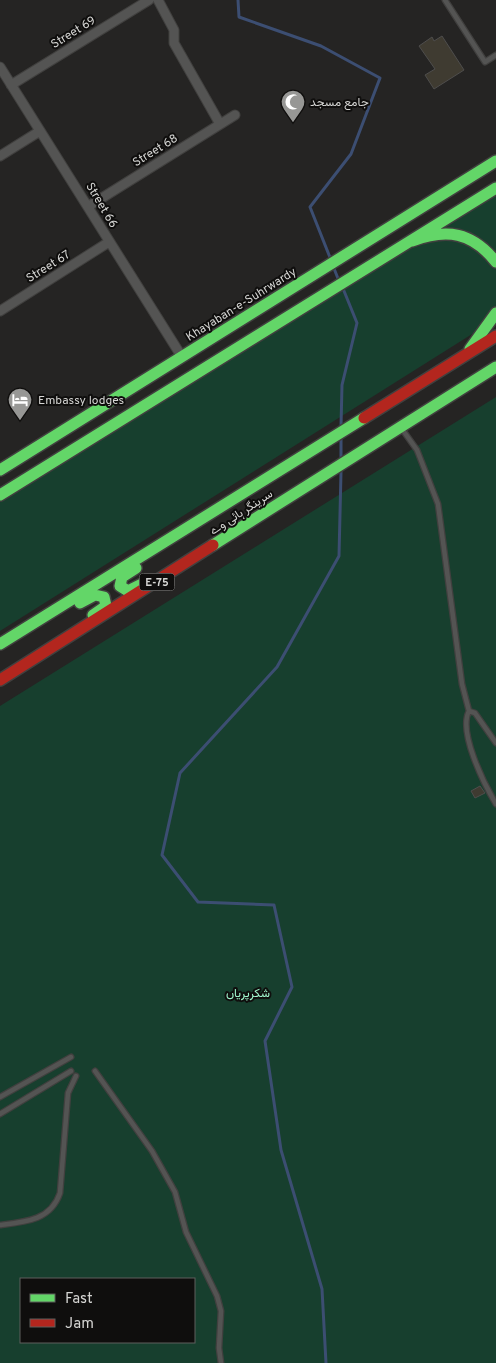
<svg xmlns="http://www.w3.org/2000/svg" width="496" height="1363" viewBox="0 0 496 1363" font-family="Overpass,Vazirmatn,sans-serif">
  <rect width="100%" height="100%" fill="#252423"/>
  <path fill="#173f2e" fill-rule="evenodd" d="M496 193V319L0 631V501Z
    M496 397V1363H0V706ZM21 1279H194V1342H21Z"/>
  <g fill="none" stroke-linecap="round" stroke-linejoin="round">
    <path stroke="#3c4e72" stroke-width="3" d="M238 0 239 17 321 46 380 78 351 154 310 207 331 260
      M333 266 339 281
      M341 426 342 385 357 323 342 286
      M341 458V439
      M326 1363 322 1289 281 1150 265 1041 292 987 274 905 198 902 162 855 180 773 277 667 339 556 341 472"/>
  </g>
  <path fill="#3f3b31" stroke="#4e4d4c" d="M442 36 464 70 434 89 425 75 435 69 419 46 432 37 434 41Z
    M480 786 485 793 475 798 471 791Z"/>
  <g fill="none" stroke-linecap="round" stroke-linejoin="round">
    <defs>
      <path id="lane" d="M445 0 485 62 496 55
        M402 429 417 450 438 504 462 684 469 711C458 732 484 784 496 804
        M469 711 475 713 496 743
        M95 1071 152 1151 175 1192 186 1232 217 1296 221 1311 219 1348 221 1363
        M0 1097 71 1057
        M0 1114 71 1071
        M0 1225C26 1222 51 1220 60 1193L68 1093 76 1076"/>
      <path id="street" d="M158 0 174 30V43L220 124
        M0 67 182 357
        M11 85 149 0
        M0 156 40 131
        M89 206 235 115
        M0 311 109 242"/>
      <path id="fast" d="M412 241C447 228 472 232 496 262
        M470 349 496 313
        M0 470 496 161
        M0 495 496 188
        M213 545 496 367
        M136 568 122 577 120 586 128 591 142 584
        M80 603 95 595 104 597 106 606 93 615
        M0 644 364 418"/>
      <path id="jam" d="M364 418 496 336
        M0 680 213 545"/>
    </defs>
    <use href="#lane" stroke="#41403f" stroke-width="7"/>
    <use href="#street" stroke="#41403f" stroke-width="11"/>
    <use href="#fast" stroke="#41403f" stroke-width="14"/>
    <use href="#jam" stroke="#41403f" stroke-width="14"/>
    <use href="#lane" stroke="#545453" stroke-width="4.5"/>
    <use href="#street" stroke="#545453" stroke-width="9"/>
    <use href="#fast" stroke="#63d668" stroke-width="11"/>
    <use href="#jam" stroke="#b3261e" stroke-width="11"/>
  </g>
  <defs>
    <symbol id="mosque-pin" viewBox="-11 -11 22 30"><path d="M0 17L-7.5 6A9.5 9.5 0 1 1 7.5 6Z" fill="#979795" stroke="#0f0e0d"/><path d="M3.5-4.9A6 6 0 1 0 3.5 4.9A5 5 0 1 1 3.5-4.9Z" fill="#fff"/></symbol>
    <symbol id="hotel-pin" viewBox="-11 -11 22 30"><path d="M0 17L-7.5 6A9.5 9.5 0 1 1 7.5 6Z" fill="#979795" stroke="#0f0e0d"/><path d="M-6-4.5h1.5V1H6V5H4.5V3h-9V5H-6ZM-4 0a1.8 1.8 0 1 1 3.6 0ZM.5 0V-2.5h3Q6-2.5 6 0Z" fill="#fff"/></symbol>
  </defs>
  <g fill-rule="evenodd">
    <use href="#mosque-pin" x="279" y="88" width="28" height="38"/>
    <use href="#hotel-pin" x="6" y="386" width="28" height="38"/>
  </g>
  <g text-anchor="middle" stroke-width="4" stroke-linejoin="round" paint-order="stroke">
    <rect fill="#0f0e0d" stroke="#9a9998" stroke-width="1" x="139.5" y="573.5" width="35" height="17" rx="4"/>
    <g font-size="11" font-weight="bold" fill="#d5d5d3">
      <text x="157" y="586">E-75</text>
    </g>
    <g font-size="12" fill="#d5d5d3" stroke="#0f0e0d">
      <text transform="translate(73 32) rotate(-32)" y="4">Street 69</text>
      <text transform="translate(155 150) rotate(-32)" y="4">Street 68</text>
      <text transform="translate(102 205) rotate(59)" y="4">Street 66</text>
      <text transform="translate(48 266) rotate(-32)" y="4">Street 67</text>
      <text transform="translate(241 304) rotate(-32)" y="4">Khayaban-e-Suhrwardy</text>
      <text transform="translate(241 512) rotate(-33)" y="4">سرینگر ہائی وے</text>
    </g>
    <g font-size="12" fill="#d5d5d3" stroke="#0f0e0d" text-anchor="start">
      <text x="310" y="106">جامع مسجد</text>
      <text x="38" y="404">Embassy lodges</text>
    </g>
    <g font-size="12" fill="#a2f8cf" stroke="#0f0e0d">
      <text x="248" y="997">شکرپریاں</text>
    </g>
  </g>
  <rect x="20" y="1278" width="175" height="65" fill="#0f0e0d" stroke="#5e5e5c"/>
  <rect x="30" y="1294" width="25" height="8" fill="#63d668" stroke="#5e5e5c"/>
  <text x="65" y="1303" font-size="15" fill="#d5d5d3">Fast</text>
  <rect x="30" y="1319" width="25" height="8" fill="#b3261e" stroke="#5e5e5c"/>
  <text x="65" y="1328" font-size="15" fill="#d5d5d3">Jam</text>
</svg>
